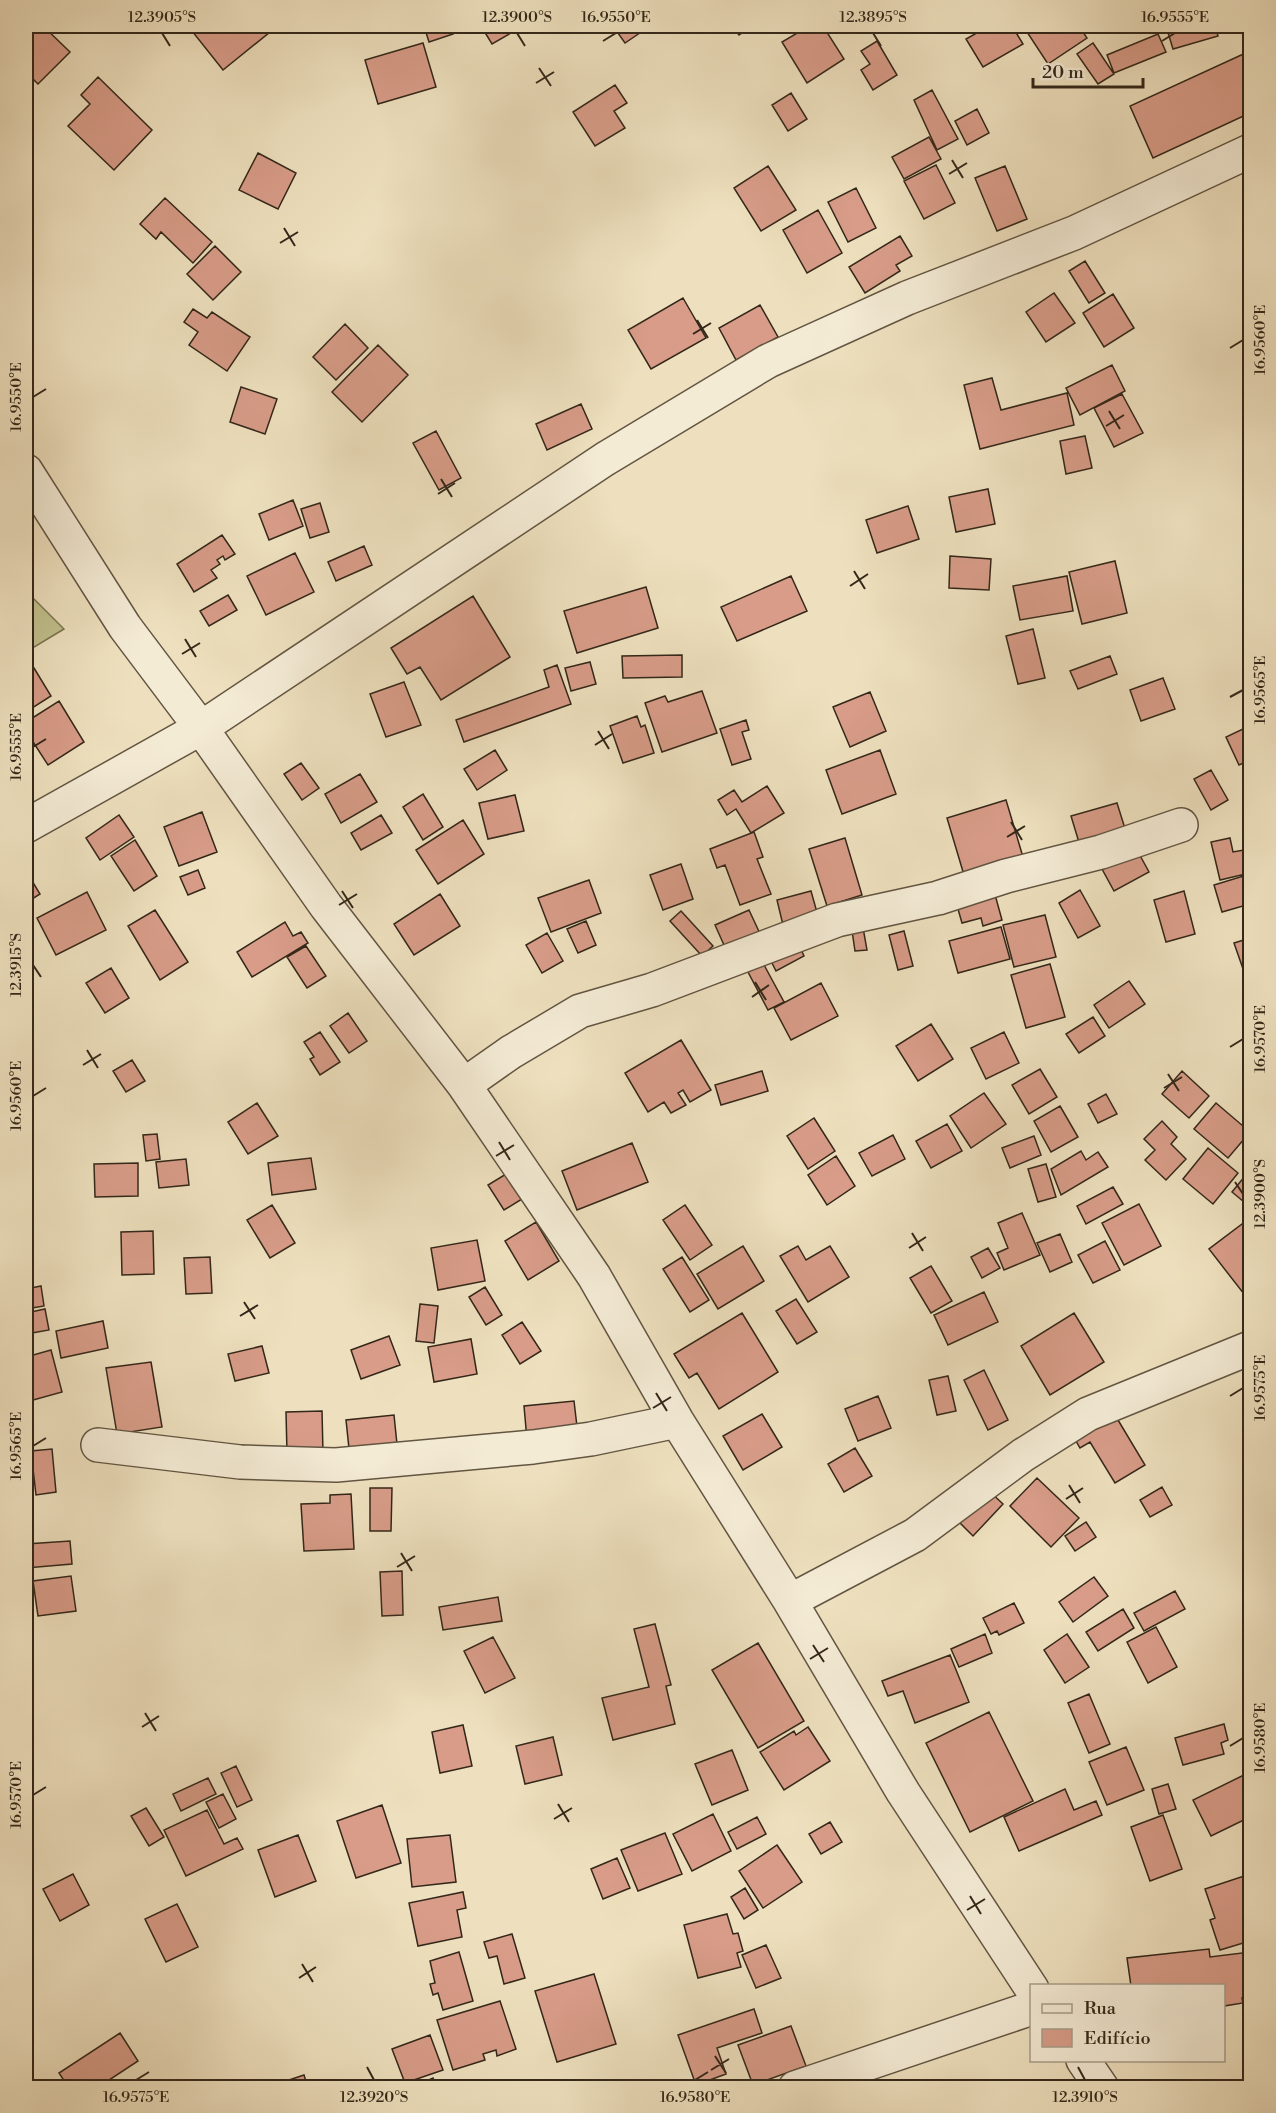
<svg xmlns="http://www.w3.org/2000/svg" width="1276" height="2113" viewBox="0 0 1276 2113" font-family="'Libre Bodoni',serif">
  <rect width="100%" height="100%" fill="#eee0be"/>
  <filter id="stains"><feTurbulence type="fractalNoise" baseFrequency=".00333" numOctaves="4"/><feColorMatrix values="0 0 0 0 .2 0 0 0 0 .09 0 0 0 0 .02 0 0 0 .5 -.17"/></filter>
  <radialGradient id="worn" r=".72"><stop offset=".6" stop-color="#630" stop-opacity="0"/><stop offset="1" stop-color="#630" stop-opacity=".3"/></radialGradient>
  <path fill="#c1c08c" stroke="#7a7452" stroke-width="1.5" d="M26 591 64 629 26 652Z"/>
  <path fill="#d89c88" stroke="#332719" stroke-width="1.5" d="M26 26H43L70 52 38 84 26 72Z
    M188 26H266L270 32 223 70Z
    M424 26H450L453 34 429 42Z
    M481 26H523L492 44Z
    M613 26H650L625 43Z
    M732 26H752L739 35Z
    M809 26H823L844 59 807 83 782 42Z
    M989 26H1012L1023 44 983 67 966 39Z
    M1038 26H1079L1087 38 1048 64 1027 32Z
    M1166 26H1215L1218 36 1173 49Z
    M1158 34 1166 52 1114 73 1107 55Z
    M877 41 897 75 873 90 861 70 870 64 861 51Z
    M423 43 436 87 378 104 365 60Z
    M1093 43 1114 74 1098 84 1077 54Z
    M1250 51V113L1153 158 1130 106Z
    M98 77 152 130 114 170 68 126 90 104 81 95Z
    M615 85 627 103 614 111 625 128 595 146 573 112Z
    M932 90 958 139 937 150 914 100Z
    M791 93 807 119 788 131 772 105Z
    M977 109 989 133 967 145 955 121Z
    M929 137 941 159 904 179 892 157Z
    M258 153 296 173 278 209 239 190Z
    M936 165 955 203 924 219 904 181Z
    M768 166 796 210 761 231 734 188Z
    M1005 166 1027 219 997 231 975 178Z
    M856 188 876 228 848 242 828 202Z
    M165 198 212 242 193 263 161 232 156 239 140 224Z
    M818 210 842 253 807 273 783 230Z
    M900 236 912 256 896 265 900 271 865 293 849 267Z
    M215 246 241 272 213 300 187 274Z
    M1085 261 1105 293 1089 303 1069 271Z
    M1054 293 1075 323 1046 342 1026 312Z
    M1113 294 1134 328 1104 347 1083 313Z
    M683 298 706 338 651 369 628 330Z
    M760 305 778 337 736 360 719 328Z
    M193 309 207 318 212 312 250 337 227 371 189 345 198 332 184 322Z
    M345 324 368 348 336 380 313 357Z
    M378 345 408 375 362 422 332 392Z
    M1112 365 1125 391 1080 415 1066 388Z
    M992 378 1001 410 1067 393 1074 425 980 449 964 385Z
    M241 387 277 399 265 434 230 422Z
    M1122 394 1143 433 1114 447 1094 408Z
    M581 404 592 429 547 450 536 424Z
    M436 431 461 478 439 490 413 443Z
    M1085 436 1092 468 1066 474 1060 441Z
    M988 489 995 524 956 532 949 497Z
    M293 500 303 526 269 540 259 514Z
    M320 503 329 532 310 538 301 509Z
    M908 506 919 539 877 553 866 520Z
    M222 535 235 554 225 560 223 556 217 560 220 564 211 570 217 578 194 592 177 564Z
    M364 546 372 565 336 581 328 562Z
    M295 553 314 592 266 615 247 576Z
    M950 556 991 559 989 590 949 588Z
    M1115 561 1127 613 1082 624 1069 572Z
    M791 576 807 611 737 641 721 607Z
    M1067 576 1073 611 1020 620 1013 586Z
    M646 587 658 628 577 653 564 611Z
    M228 595 237 610 209 626 200 611Z
    M473 596 510 657 441 700 420 667 407 674 391 648Z
    M1033 629 1045 678 1018 684 1006 636Z
    M682 655V677L623 678 622 656Z
    M1110 656 1117 674 1078 689 1070 671Z
    M590 662 596 684 571 691 565 668Z
    M557 665 571 704 464 742 456 720 549 687 544 670Z
    M34 668 51 696 26 712V674Z
    M1163 678 1175 709 1141 721 1130 690Z
    M404 682 421 725 386 737 370 694Z
    M702 691 717 733 662 752 645 703 665 696 668 702Z
    M870 692 886 731 850 747 833 707Z
    M59 701 84 742 48 765 26 731V722Z
    M637 716 641 727 645 725 654 753 623 763 610 726Z
    M746 720 749 730 742 732 751 759 732 765 720 729Z
    M1245 728 1250 739V760L1239 765 1226 737Z
    M495 750 507 770 477 790 464 769Z
    M880 750 896 794 842 814 826 770Z
    M301 763 319 788 302 800 284 774Z
    M1211 770 1228 800 1211 810 1194 779Z
    M360 774 377 802 341 823 325 794Z
    M767 786 784 813 751 833 736 809 727 815 718 800 734 790 742 802Z
    M423 794 443 827 423 840 403 807Z
    M515 795 524 831 488 839 479 803Z
    M1006 800 1023 857 964 875 947 818Z
    M1117 803 1127 835 1081 849 1071 816Z
    M202 812 217 852 179 866 164 827Z
    M119 815 134 837 100 860 86 838Z
    M381 815 392 833 361 850 351 833Z
    M463 820 484 854 438 884 416 850Z
    M754 832 763 857 757 859 771 894 740 905 725 865 717 868 710 849Z
    M845 838 862 895 827 906 809 849Z
    M1230 838 1233 852 1250 849V873L1220 880 1211 842Z
    M135 840 157 876 134 891 111 856Z
    M1137 850 1149 872 1114 891 1102 869Z
    M681 864 693 899 663 910 650 875Z
    M198 870 205 888 188 895 180 877Z
    M26 871 40 894 26 903Z
    M1250 874V904L1222 912 1214 885Z
    M589 880 601 913 551 932 538 898Z
    M1080 890 1100 926 1078 938 1059 903Z
    M811 891 818 916 783 925 777 900Z
    M994 891 1002 920 983 926 981 918 962 923 956 902Z
    M1184 891 1195 934 1166 942 1154 900Z
    M87 892 106 930 56 955 37 918Z
    M440 894 460 926 414 955 394 924Z
    M155 910 188 962 160 980 128 926Z
    M749 910 762 938 728 954 715 925Z
    M681 911 713 946 702 956 670 921Z
    M1045 915 1056 957 1014 967 1003 925Z
    M586 921 596 945 578 953 567 929Z
    M285 922 293 936 301 932 308 943 252 977 237 952Z
    M862 922 867 950 855 951 851 924Z
    M1001 927 1010 959 958 973 949 941Z
    M904 931 913 966 898 970 889 935Z
    M547 933 563 961 542 973 526 945Z
    M1250 938V989L1234 943Z
    M797 941 804 956 776 971 768 955Z
    M306 946 326 976 307 988 287 957Z
    M763 963 784 1002 768 1010 748 972Z
    M1050 964 1065 1017 1026 1028 1011 975Z
    M111 968 129 998 105 1013 86 983Z
    M1129 981 1145 1004 1109 1028 1094 1005Z
    M821 983 838 1016 791 1040 774 1008Z
    M348 1013 367 1041 349 1053 330 1026Z
    M1093 1017 1105 1036 1079 1053 1066 1034Z
    M931 1024 953 1059 918 1081 896 1046Z
    M320 1032 340 1062 320 1075 310 1059 314 1057 304 1042Z
    M1004 1032 1019 1063 986 1079 971 1048Z
    M681 1040 711 1090 690 1102 683 1090 678 1093 686 1105 671 1113 664 1102 648 1112 625 1073Z
    M132 1060 145 1081 126 1092 113 1071Z
    M1040 1069 1057 1097 1029 1114 1012 1085Z
    M762 1071 768 1091 721 1105 715 1085Z
    M1182 1071 1209 1096 1189 1118 1162 1094Z
    M984 1093 1006 1124 971 1148 950 1116Z
    M1106 1094 1117 1114 1098 1123 1088 1104Z
    M257 1103 278 1136 248 1154 228 1122Z
    M1216 1103 1250 1132 1228 1158 1194 1129Z
    M1060 1106 1078 1137 1051 1152 1034 1121Z
    M814 1118 835 1151 808 1169 787 1136Z
    M1162 1121 1177 1137 1171 1144 1186 1159 1166 1180 1145 1160 1155 1150 1144 1139Z
    M947 1124 962 1151 931 1168 916 1141Z
    M157 1134 160 1159 146 1161 143 1135Z
    M893 1135 905 1159 872 1176 859 1153Z
    M1034 1136 1041 1155 1010 1168 1002 1148Z
    M632 1143 648 1182 577 1210 562 1171Z
    M1208 1148 1238 1173 1213 1204 1183 1179Z
    M1081 1151 1086 1160 1098 1152 1108 1167 1061 1195 1051 1169Z
    M836 1156 855 1186 827 1205 808 1175Z
    M311 1158 316 1189 272 1195 268 1163Z
    M186 1159 189 1185 159 1188 156 1162Z
    M138 1163V1196L95 1197 94 1164Z
    M1046 1164 1056 1197 1038 1202 1028 1169Z
    M506 1174 522 1199 504 1210 488 1185Z
    M1245 1176 1250 1180V1207L1232 1192Z
    M1113 1187 1123 1204 1086 1224 1077 1206Z
    M1139 1204 1161 1246 1124 1265 1102 1223Z
    M272 1205 295 1243 270 1258 247 1220Z
    M685 1205 712 1245 690 1260 663 1220Z
    M1022 1213 1040 1255 1004 1270 997 1253 1008 1248 998 1223Z
    M1250 1218V1289L1244 1294 1209 1249Z
    M536 1222 559 1261 528 1280 505 1241Z
    M153 1231 154 1274 122 1275 121 1232Z
    M1060 1234 1072 1262 1050 1272 1037 1243Z
    M477 1240 485 1281 438 1290 431 1248Z
    M1105 1241 1120 1270 1093 1283 1078 1255Z
    M743 1246 764 1281 718 1309 697 1274Z
    M798 1246 806 1260 830 1246 849 1277 808 1302 780 1256Z
    M988 1248 1000 1268 982 1278 971 1257Z
    M210 1257 212 1293 186 1294 184 1258Z
    M682 1257 709 1300 690 1312 663 1269Z
    M931 1266 952 1301 931 1313 910 1278Z
    M41 1286 44 1306 26 1309V1289Z
    M485 1287 502 1315 486 1325 469 1297Z
    M984 1292 998 1322 948 1345 934 1315Z
    M796 1299 817 1332 797 1344 776 1311Z
    M420 1304 438 1306 434 1343 416 1341Z
    M45 1309 49 1330 26 1334V1313Z
    M742 1313 778 1372 719 1409 697 1373 689 1378 674 1354Z
    M1074 1313 1104 1362 1050 1395 1021 1346Z
    M103 1321 108 1348 61 1358 56 1331Z
    M522 1322 541 1351 520 1364 502 1335Z
    M389 1336 400 1365 361 1379 351 1350Z
    M471 1339 477 1374 434 1382 428 1347Z
    M262 1346 269 1373 235 1381 228 1354Z
    M51 1350 62 1392 26 1402V1357Z
    M151 1362 162 1427 117 1434 106 1368Z
    M984 1370 1008 1420 988 1430 964 1380Z
    M948 1376 956 1411 937 1415 929 1380Z
    M878 1396 891 1428 858 1441 845 1409Z
    M574 1401 578 1435 527 1440 524 1406Z
    M1112 1410 1145 1465 1115 1483 1090 1442 1080 1448 1072 1434Z
    M322 1411 323 1453 287 1454 286 1412Z
    M762 1414 782 1447 743 1470 723 1436Z
    M394 1415 398 1454 350 1458 346 1420Z
    M855 1448 872 1476 844 1492 828 1464Z
    M52 1449 56 1492 36 1495 31 1451Z
    M1037 1478 1079 1518 1051 1547 1010 1506Z
    M1162 1487 1172 1505 1150 1517 1140 1500Z
    M370 1488H392L391 1531H370Z
    M987 1489 1003 1504 973 1536 957 1520Z
    M351 1494 354 1549 304 1551 301 1504 330 1503V1495Z
    M1086 1522 1096 1537 1075 1551 1065 1536Z
    M70 1541 72 1564 26 1568V1544Z
    M402 1571 403 1615 382 1616 380 1572Z
    M71 1576 76 1611 38 1616 33 1581Z
    M1094 1577 1108 1596 1073 1622 1059 1602Z
    M1175 1591 1185 1609 1144 1631 1134 1613Z
    M1247 1594H1250V1626H1248Z
    M498 1597 502 1621 443 1630 439 1607Z
    M1014 1603 1024 1623 999 1635 997 1631 991 1634 983 1618Z
    M1123 1609 1134 1628 1098 1651 1086 1632Z
    M655 1624 671 1685 666 1686 675 1724 613 1740 602 1698 649 1687 634 1629Z
    M1156 1627 1177 1667 1148 1683 1127 1642Z
    M985 1634 992 1653 959 1667 951 1649Z
    M1067 1634 1089 1667 1065 1683 1044 1650Z
    M493 1637 515 1678 485 1693 464 1651Z
    M758 1643 804 1721 758 1748 712 1670Z
    M950 1655 969 1702 915 1723 903 1691 888 1696 882 1681Z
    M1089 1694 1110 1744 1089 1753 1068 1703Z
    M989 1712 1033 1801 970 1832 926 1743Z
    M1224 1724 1228 1740 1221 1743 1224 1754 1183 1765 1175 1738Z
    M463 1725 472 1766 440 1773 432 1732Z
    M808 1727 830 1761 784 1790 760 1752 794 1731 796 1735Z
    M553 1737 562 1775 525 1784 516 1746Z
    M1126 1747 1144 1790 1107 1805 1089 1762Z
    M732 1750 748 1790 712 1805 695 1764Z
    M236 1766 252 1800 237 1807 221 1773Z
    M1250 1772V1817L1211 1836 1193 1800Z
    M208 1778 216 1794 181 1811 173 1794Z
    M1168 1784 1176 1809 1159 1814 1152 1789Z
    M1065 1789 1074 1810 1096 1801 1102 1815 1019 1851 1004 1817Z
    M223 1794 236 1819 219 1828 206 1802Z
    M382 1805 401 1863 356 1878 337 1821Z
    M146 1808 164 1837 149 1846 131 1816Z
    M207 1810 224 1844 237 1838 243 1849 186 1876 164 1830Z
    M713 1814 731 1851 692 1871 673 1834Z
    M1163 1815 1182 1869 1150 1881 1131 1827Z
    M757 1817 766 1834 737 1849 728 1832Z
    M830 1822 842 1842 821 1854 809 1834Z
    M665 1833 682 1874 638 1891 621 1850Z
    M298 1835 316 1881 275 1897 258 1850Z
    M450 1835 456 1882 412 1887 407 1839Z
    M777 1845 802 1882 763 1908 739 1871Z
    M617 1858 630 1888 603 1899 591 1869Z
    M73 1874 89 1905 60 1921 43 1889Z
    M1250 1874V1941L1220 1950 1210 1920 1215 1918 1205 1889Z
    M745 1888 758 1910 744 1919 731 1897Z
    M463 1892 466 1908 457 1910 462 1937 418 1946 409 1903Z
    M177 1904 198 1947 166 1962 145 1919Z
    M727 1914 733 1934 738 1933 743 1951 737 1953 741 1967 698 1978 684 1925Z
    M512 1934 525 1978 504 1984 497 1956 489 1958 484 1942Z
    M766 1945 781 1978 756 1988 742 1955Z
    M1209 1949 1210 1957 1250 1952V1997L1242 1998 1243 2003 1224 2006V1986H1131L1127 1958Z
    M459 1952 473 2001 443 2010 438 1993 433 1995 430 1984 435 1983 430 1961Z
    M594 1974 616 2044 557 2062 535 1991Z
    M500 2001 516 2049 497 2056 496 2050 483 2054 485 2060 453 2070 437 2020Z
    M754 2009 762 2033 717 2048 726 2074 696 2085 678 2035Z
    M791 2026 806 2066 753 2085 738 2045Z
    M120 2033 138 2061 97 2088H69L59 2073Z
    M430 2035 443 2070 405 2083 392 2049Z
    M304 2075 308 2088H265Z
    M433 2078 437 2088H411Z"/>
  <g fill="none" stroke-linecap="round" stroke-linejoin="round">
    <defs>
      <path id="minor" d="M26 471 125 627 201 728 326 906 464 1085 594 1276 677 1421 790 1601 903 1792 1032 1989
        M26 826 201 728 605 459 768 361 907 298 1074 233 1250 151
        M464 1085 511 1052 580 1011 652 990 837 920 938 898 1006 876 1101 852 1181 825
        M98 1445 240 1462 336 1465 533 1447 591 1439 677 1421
        M790 1601 915 1535 1023 1455 1088 1414 1250 1348
        M1083 2060 1102 2088
        M795 2088 1032 2008"/>
    </defs>
    <use href="#minor" stroke="#625542" stroke-width="36"/>
    <use href="#minor" stroke="#f4ebd5" stroke-width="33"/>
  </g>
  <path fill="none" stroke="#332719" stroke-width="2" d="M162 33 170 46M517 33 525 46M873 33 881 46M603 41 616 33M1162 41 1175 33M539 68 551 86M536 83 554 72M952 160 963 178M949 174 967 163M284 228 295 246M280 243 298 232M697 320 708 338M693 334 711 323M1230 348 1243 340M33 397 46 389M1109 411 1120 429M1106 426 1124 415M441 479 452 497M438 494 455 483M854 571 865 589M850 586 868 574M185 639 196 657M182 654 200 643M1230 697 1243 690M598 731 609 749M595 745 612 734M33 747 46 739M1011 822 1022 840M1007 837 1025 826M342 891 353 908M339 905 357 894M33 965 41 977M755 982 766 1000M752 997 769 985M1230 1047 1243 1039M87 1050 98 1068M83 1065 101 1054M1168 1074 1179 1091M1164 1088 1182 1077M33 1096 46 1088M499 1142 510 1160M496 1156 514 1145M1235 1182 1243 1194M912 1233 923 1251M909 1248 926 1237M244 1302 255 1319M240 1316 258 1305M656 1393 667 1411M1230 1396 1243 1388M653 1408 671 1397M33 1446 46 1438M1069 1485 1080 1503M1066 1499 1083 1488M401 1553 412 1571M397 1567 415 1556M813 1645 824 1662M810 1659 828 1648M145 1713 156 1731M142 1727 159 1716M1230 1746 1243 1738M33 1795 46 1787M558 1804 569 1822M554 1819 572 1808M970 1896 981 1914M967 1910 985 1899M302 1964 313 1982M299 1978 316 1967M715 2056 726 2073M367 2067 374 2080M1078 2067 1085 2080M711 2070 729 2059M136 2080 149 2072M695 2080 708 2072"/>
  <rect width="1276" height="2113" fill="none" stroke="#eee0be" stroke-width="66"/>
  <rect x="1030" y="1984" width="195" height="78" fill="#f4ebd5" stroke="#a79d8a" stroke-width="1.5"/>
  <rect x="1042" y="2004" width="30" height="9" fill="#f4ebd5" stroke="#a79d8a" stroke-width="1.5"/>
  <text x="1084" y="2014" font-size="18" fill="#332719">Rua</text>
  <rect x="1042" y="2029" width="30" height="18" fill="#d89c88" stroke="#a79d8a" stroke-width="1.5"/>
  <text x="1084" y="2044" font-size="18" fill="#332719">Edifício</text>
  <path d="M1033 78v9h110v-9" fill="none" stroke="#332719" stroke-width="3"/>
  <text x="1042" y="78" font-size="18" fill="#332719" stroke="#f4ebd5" stroke-width="4.5" paint-order="stroke">20 m</text>
  <rect x="33" y="33" width="1210" height="2047" fill="none" stroke="#332719" stroke-width="2"/>
  <g font-size="15" text-anchor="middle" fill="#332719">
    <text x="162" y="22">12.3905°S</text>
    <text x="517" y="22">12.3900°S</text>
    <text x="616" y="22">16.9550°E</text>
    <text x="873" y="22">12.3895°S</text>
    <text x="1175" y="22">16.9555°E</text>
    <text transform="translate(1260 340) rotate(-90)" y="5">16.9560°E</text>
    <text transform="translate(16 397) rotate(-90)" y="5">16.9550°E</text>
    <text transform="translate(1260 690) rotate(-90)" y="5">16.9565°E</text>
    <text transform="translate(16 747) rotate(-90)" y="5">16.9555°E</text>
    <text transform="translate(16 965) rotate(-90)" y="5">12.3915°S</text>
    <text transform="translate(1260 1039) rotate(-90)" y="5">16.9570°E</text>
    <text transform="translate(16 1096) rotate(-90)" y="5">16.9560°E</text>
    <text transform="translate(1260 1194) rotate(-90)" y="5">12.3900°S</text>
    <text transform="translate(1260 1388) rotate(-90)" y="5">16.9575°E</text>
    <text transform="translate(16 1446) rotate(-90)" y="5">16.9565°E</text>
    <text transform="translate(1260 1738) rotate(-90)" y="5">16.9580°E</text>
    <text transform="translate(16 1795) rotate(-90)" y="5">16.9570°E</text>
    <text x="136" y="2102">16.9575°E</text>
    <text x="374" y="2102">12.3920°S</text>
    <text x="695" y="2102">16.9580°E</text>
    <text x="1085" y="2102">12.3910°S</text>
  </g>
  <rect width="100%" height="100%" filter="url(#stains)"/>
  <rect width="100%" height="100%" fill="url(#worn)"/>
</svg>
